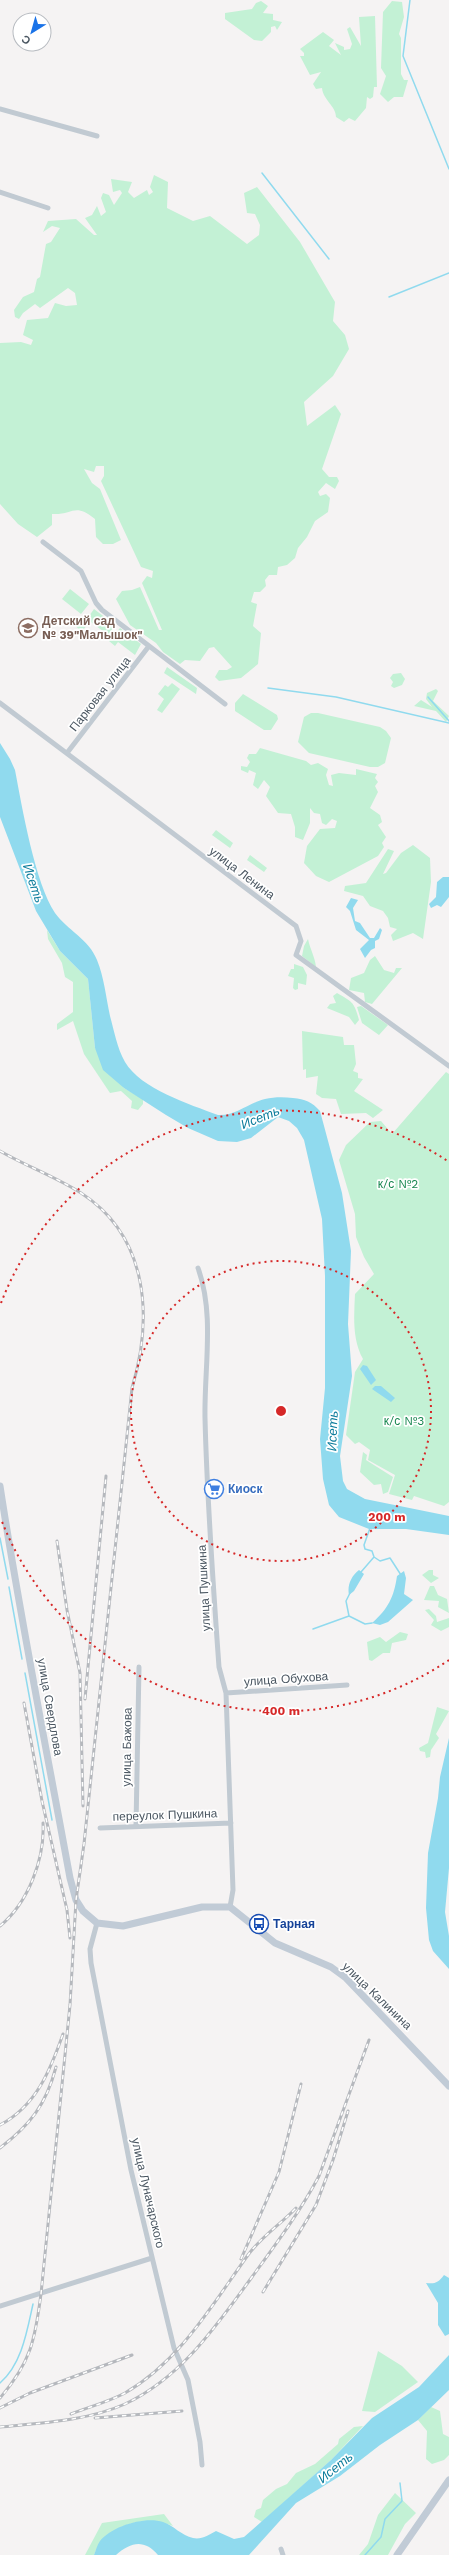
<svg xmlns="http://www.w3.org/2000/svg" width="449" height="2555" viewBox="0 0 449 2555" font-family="'Work Sans',sans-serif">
  <rect width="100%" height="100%" fill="#f5f3f3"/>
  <path fill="#c3f1d5" d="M261 1 268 6 263 13 273 14V20L282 22 277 30 275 26 271 27V32L262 41 254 40 225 19V13L252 9 256 3Z
    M392 1 402 2 404 17 399 34 401 38V74L404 80H408L403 97H394L388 102 380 94 386 76 381 68 383 12Z
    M375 16 377 87H374L373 97 370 99 367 97 366 108 355 121 349 118 344 122 336 117C336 106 323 100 322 88L316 89 313 84 321 72 310 75 300 56H304V53L300 49 323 32 334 40 329 46 341 55 335 43 344 47V50L350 49 352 44 347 29 350 27 361 46 359 17Z
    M154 175 168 182 167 208 193 221 210 216 247 244 259 235 260 225 255 214 247 213 244 193 257 187 300 242 335 302 333 321 345 335 349 349 333 376 304 402 307 426 335 405 341 414 322 469 329 477H337L339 481 335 489 326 483 318 492 320 496 326 494 330 498 328 512 315 521 307 537 298 548 295 558 287 565 278 567 277 575H269L265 580 266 586 260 592H254L251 602 257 604 253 626 261 633 258 664 241 678 219 681 215 677 219 670H227L232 667 214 647 209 648 200 661 185 660 180 664 163 652 156 643 130 625 116 599 122 591 132 590 140 587 159 630H162L142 583 147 576 152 578 153 571 141 567 101 481 104 476V466H96L94 472 84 469 92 483 100 489 121 540 113 544H103L96 537 95 519C74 502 74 515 52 514V525L37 537 18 524 0 504V343L21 342 31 345 33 340 23 335 27 320 48 318 55 303 66 306 77 305 75 293 68 288 40 308 35 304 23 313 19 319 15 317 14 310 23 297 34 292 37 279 40 277 46 244 51 242 60 228 52 226 43 232 48 221 76 219 94 235H97L85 218 92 215 97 206 101 216 106 212 101 198 103 193 109 195 114 205 122 193 120 190 113 192 111 179 132 182 128 192 134 198 147 190 149 195 153 192 150 187Z
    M70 589 89 604 81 614 62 599Z
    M94 609 115 625 108 635 87 619Z
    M78 622 88 624 82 631 75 626Z
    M120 628 141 644 135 655 118 642 115 646 109 641Z
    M167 667 197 688 196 694 164 673Z
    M401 673 405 679 402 685 394 688 391 686 393 682 390 678 393 674Z
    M172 683 180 689 162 713 157 710 164 699 158 694 165 685 168 687Z
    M436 689 438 691 433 701 449 716 446 722 436 711 414 706 421 700 432 707 426 699 427 693Z
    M243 694 277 715 278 719 271 730H264L235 711V703Z
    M311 713H318L380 727 386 731 391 738 385 763 378 767H370L309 753 298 742 304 717Z
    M260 748 306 761 311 765 318 763 328 769 326 775 329 785 333 786 331 775 339 773 356 775V769L377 774 375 778 378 782 375 786 378 792 370 808 380 815 382 822 378 825 386 837 382 843 384 847 378 856 329 882 316 876 304 863 307 846 320 829 335 828 337 821 332 819 326 825 322 823 320 814 314 813 310 808V823L303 840 295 837V827L291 814 278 813 266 796 270 787 264 780 258 789 253 785 256 773 249 770 248 773 241 770V766L247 767 250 762 247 758 249 754H256Z
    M216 830 233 843 230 848 212 835Z
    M413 845 430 858 431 882 423 939 413 933 393 941 391 935 397 929 390 927 388 918 383 911 370 906 363 896 344 891 345 886 366 883 388 849 394 851 383 874 386 873 401 853Z
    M250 855 267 868 264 872 247 860Z
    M47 930 60 951 88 979 95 1048 124 1088 143 1099V1104L138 1110 131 1108 132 1101 121 1091 110 1093 84 1054 73 1021 57 1030V1024L73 1012V982L65 977 62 963 48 939Z
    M308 939C310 949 315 957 316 967L302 956 304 946Z
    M375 956 384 970 394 973 396 968H402L372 1004 365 1002 364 993 349 990 351 978 364 973 370 960Z
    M294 964 303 967 307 975 306 985 298 983V989L295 990 293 988 294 978 288 976 291 969H294Z
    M337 993C352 1002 354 1001 359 1020L355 1025 349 1017 327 1008 330 1004 336 1003 333 996Z
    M361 1006 388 1025 379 1035 362 1023 357 1007Z
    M302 1031 343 1037 344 1045H354L356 1064 353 1071 358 1073V1078L363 1079 354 1091 383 1110 373 1118 366 1113 341 1114 336 1099 322 1098 316 1094 318 1076 306 1078V1069L303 1070Z
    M446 1072 449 1074V1502L444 1506 414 1496 412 1500 389 1494 395 1475 368 1460 370 1450 359 1442 355 1444 346 1435 355 1372 363 1359C352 1339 354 1316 355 1294L374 1274 364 1257 356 1237 355 1214 339 1160 346 1145 370 1122 381 1121 392 1134Z
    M363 1452 367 1455 366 1460 393 1477 388 1492 383 1494 381 1484 374 1485 360 1472Z
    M429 1570H433V1575L439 1578 431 1583 422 1575Z
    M430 1586H434L438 1595 447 1599 449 1613 438 1607 439 1601 424 1600Z
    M429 1609 436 1616 437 1622 449 1618V1627L441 1631 431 1625 434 1620 425 1610Z
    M400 1632 408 1634 406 1640 392 1643 390 1653H383L372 1661 369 1660 367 1642 380 1637 386 1642Z
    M437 1707 449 1711 436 1734 439 1738 431 1750 430 1757 426 1758 425 1752 420 1751 419 1748 428 1743Z
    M378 2351 402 2366 418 2382 375 2412 362 2411Z
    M431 2407 440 2411 443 2434 449 2437V2455L444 2460 432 2464 426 2459 427 2431 418 2420Z
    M363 2426 331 2460 262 2522 254 2517 256 2510 261 2508 263 2500 276 2489 287 2484 296 2473 315 2464 338 2444 339 2439 354 2427Z
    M395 2493 416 2513 405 2524 388 2555H359L368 2544 378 2515Z
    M164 2514 173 2526C145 2514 105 2525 94 2555H85L102 2523Z"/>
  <path fill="#90daee" d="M0 743 10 759 15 770C22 807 35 883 55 913 67 930 89 939 97 960 104 977 106 997 110 1016 114 1030 117 1048 125 1062 141 1089 189 1104 218 1115 236 1116 248 1103 265 1099 274 1097 283 1097 293 1098 305 1099 312 1102 320 1111L342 1193 351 1251 348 1324 352 1376 340 1456 343 1481 347 1489 365 1499 449 1516V1535L406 1529H369L339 1517 329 1505 323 1479 320 1439 325 1388V1276L322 1219 304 1140 297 1128 289 1121 278 1117 251 1138 237 1142 218 1141 188 1128 166 1115 124 1088 103 1070 95 1048 88 979 60 951 36 911 0 817Z
    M443 877H449V897L441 907 437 905 431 908 429 904 436 897 437 882Z
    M351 898 358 900 353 908 355 921 360 923 370 938H374L380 928 382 930 379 939 375 941V948L371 950 365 958 360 949 369 940 356 930 350 911 346 907Z
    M363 1365 367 1366 376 1380 371 1385 360 1369Z
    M375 1386H381L395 1398 391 1402 372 1389Z
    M359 1570 364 1574 354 1591 349 1595C347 1586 351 1576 359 1570Z
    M404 1571 406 1578 404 1594 413 1600 388 1622 380 1625 372 1623C388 1609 394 1597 397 1576Z
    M449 1738V1868L445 1912 449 1936V1969L433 1951 429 1940 426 1908 428 1853 438 1798 440 1777Z
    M444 2275 449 2278V2334L445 2336 438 2325V2303L426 2283C435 2284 438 2283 444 2275Z
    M449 2355V2390L418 2420 380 2445 340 2476 296 2503 249 2555H158C144 2539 131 2542 116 2555H94C96 2550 97 2545 100 2541 112 2526 145 2516 163 2522 173 2525 182 2536 193 2538 201 2540 209 2535 216 2531L234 2539 244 2537 331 2460 372 2418 419 2387Z"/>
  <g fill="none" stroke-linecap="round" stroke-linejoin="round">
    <path stroke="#90daee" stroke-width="1.5" d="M410 0 403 56 449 169
      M262 173 329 259
      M389 297 449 273
      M268 688 336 697 449 723
      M428 697 449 721
      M0 1538 8 1579
      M374 1557 380 1561 390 1558 401 1575
      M361 1572 374 1557 372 1551 365 1549 364 1545 370 1528
      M9 1587 22 1659
      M349 1616 346 1601 350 1593
      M313 1629 349 1616 365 1624 372 1623
      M25 1673 52 1820
      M0 2383C22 2364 27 2331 33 2304
      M365 2555 381 2537 385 2519 402 2501 400 2483"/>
    <path stroke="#c1cad2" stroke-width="5" d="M0 109 97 136
      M0 192 48 208
      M43 542 81 571 96 603 102 610 225 704
      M0 703 296 926 301 941 296 955 449 1066
      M67 753 149 646
      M198 1268C215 1315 204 1368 205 1418 207 1501 213 1584 219 1667L226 1693 233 1890 230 1907
      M226 1693 347 1685
      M136 1826 139 1667
      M100 1828 231 1823
      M97 1923 90 1949 91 1963 131 2170 174 2348 188 2380 200 2442 202 2465
      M0 2306 152 2258
      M281 2549 283 2555"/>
    <path stroke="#c1cbd6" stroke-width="7" d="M0 1486C20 1617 46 1747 70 1878L76 1900 83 1911 97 1923 123 1926 202 1907H230L275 1943 331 1967 346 1978 449 2086
      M397 2555 449 2480"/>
    <defs>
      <path id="rail" d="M0 1151C26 1166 56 1177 81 1193 149 1237 153 1318 132 1388L84 1844 76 1900 70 2005 41 2294C35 2340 31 2362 0 2398
        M57 1541 67 1610 80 1673 83 1806
        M85 1699 106 1476
        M24 1703 42 1801 67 1910 70 1938
        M0 1926C28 1903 45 1859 43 1823
        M0 2125C36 2106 50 2071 63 2034
        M0 2148C30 2125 46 2105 56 2067
        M241 2259 279 2172 301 2084
        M263 2292 316 2205 333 2160 348 2111
        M0 2408 30 2393 132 2355
        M71 2414C89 2407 108 2402 125 2393 180 2361 212 2305 248 2255 261 2237 281 2224 296 2208
        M95 2418 182 2411
        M0 2427C41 2423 87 2421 125 2404 182 2377 216 2326 252 2277 276 2244 300 2212 319 2176L369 2040"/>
    </defs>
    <use href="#rail" stroke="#b5b8bd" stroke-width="3"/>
    <use href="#rail" stroke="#fff" stroke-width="1.5" stroke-dasharray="4.5" stroke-linecap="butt"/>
  </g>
  <g fill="none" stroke="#d62828" stroke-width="2" stroke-dasharray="2 4">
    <circle cx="281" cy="1411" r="150"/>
    <path d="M449 1660A300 300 0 0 1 1 1519M1 1303A300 300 0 0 1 449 1162"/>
  </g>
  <defs>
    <symbol id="school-ring" viewBox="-11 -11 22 22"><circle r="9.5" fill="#fff" stroke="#8d6e63" stroke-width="1.5"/><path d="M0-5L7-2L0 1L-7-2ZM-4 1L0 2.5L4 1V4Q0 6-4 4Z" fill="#8d6e63"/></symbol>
    <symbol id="supermarket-ring" viewBox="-11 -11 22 22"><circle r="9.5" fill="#fff" stroke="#3f7fe0" stroke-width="1.5"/><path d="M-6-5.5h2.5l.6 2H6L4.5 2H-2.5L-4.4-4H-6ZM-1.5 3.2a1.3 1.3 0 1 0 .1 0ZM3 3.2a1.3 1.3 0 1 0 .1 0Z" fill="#3f7fe0"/></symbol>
    <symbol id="bus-ring" viewBox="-11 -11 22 22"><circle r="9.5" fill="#fff" stroke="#1a4fb4" stroke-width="1.5"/><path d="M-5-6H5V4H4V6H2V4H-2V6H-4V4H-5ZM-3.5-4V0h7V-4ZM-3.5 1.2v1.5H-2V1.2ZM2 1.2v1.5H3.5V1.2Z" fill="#1a4fb4"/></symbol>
  </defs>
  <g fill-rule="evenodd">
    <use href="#school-ring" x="17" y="617" width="22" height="22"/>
    <use href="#supermarket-ring" x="203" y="1478" width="22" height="22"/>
    <use href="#bus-ring" x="248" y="1913" width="22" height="22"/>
  </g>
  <g text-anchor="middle" stroke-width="3.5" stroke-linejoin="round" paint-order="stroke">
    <g font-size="12" font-weight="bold" fill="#785e54" stroke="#fff" text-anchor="start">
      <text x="42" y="625">Детский сад<tspan x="42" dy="14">№ 39"Малышок"</tspan></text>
    </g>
    <g font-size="12" fill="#4a5661" stroke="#fff">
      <text transform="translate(100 694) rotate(-52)" y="4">Парковая улица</text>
      <text transform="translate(242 873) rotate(37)" y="4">улица Ленина</text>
      <text transform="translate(204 1588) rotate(-93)" y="4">улица Пушкина</text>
      <text transform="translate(286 1679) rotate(-4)" y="4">улица Обухова</text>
      <text transform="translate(50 1707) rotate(80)" y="4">улица Свердлова</text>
      <text transform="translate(127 1747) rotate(-89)" y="4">улица Бажова</text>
      <text transform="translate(165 1815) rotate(-2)" y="4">переулок Пушкина</text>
      <text transform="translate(377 1996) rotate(44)" y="4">улица Калинина</text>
      <text transform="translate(148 2193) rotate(77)" y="4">улица Луначарского</text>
    </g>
    <g font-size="12" fill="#17864f" stroke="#fff">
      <text x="398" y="1188">к/с №2</text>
      <text x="404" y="1425">к/с №3</text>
    </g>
    <g font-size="12" font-weight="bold" fill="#366cbe" stroke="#fff" text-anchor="start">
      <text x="228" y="1493">Киоск</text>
    </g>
    <g font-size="12" font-weight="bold" fill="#164399" stroke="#fff" text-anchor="start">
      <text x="273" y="1928">Тарная</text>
    </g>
    <g font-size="13" font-style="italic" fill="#0c7c9b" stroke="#fff">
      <text transform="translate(34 883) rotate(71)" y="5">Исеть</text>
      <text transform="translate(260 1117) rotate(-22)" y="5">Исеть</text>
      <text transform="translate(332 1431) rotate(-88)" y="5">Исеть</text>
      <text transform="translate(335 2467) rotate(-39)" y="5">Исеть</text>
    </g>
  </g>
  <circle cx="281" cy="1411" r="6" fill="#d62828" stroke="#fff" stroke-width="2"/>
  <g font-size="12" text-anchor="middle" font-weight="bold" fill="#d62828" stroke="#fff" stroke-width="3.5" stroke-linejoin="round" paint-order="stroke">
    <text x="387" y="1521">200 m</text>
    <text x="281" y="1715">400 m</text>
  </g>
  <g transform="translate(32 32) rotate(217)"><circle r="19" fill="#ffffff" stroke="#b7bbc0"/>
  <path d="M0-3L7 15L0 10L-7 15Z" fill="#1a73e8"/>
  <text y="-6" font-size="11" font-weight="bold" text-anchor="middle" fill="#4a5661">С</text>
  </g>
</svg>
